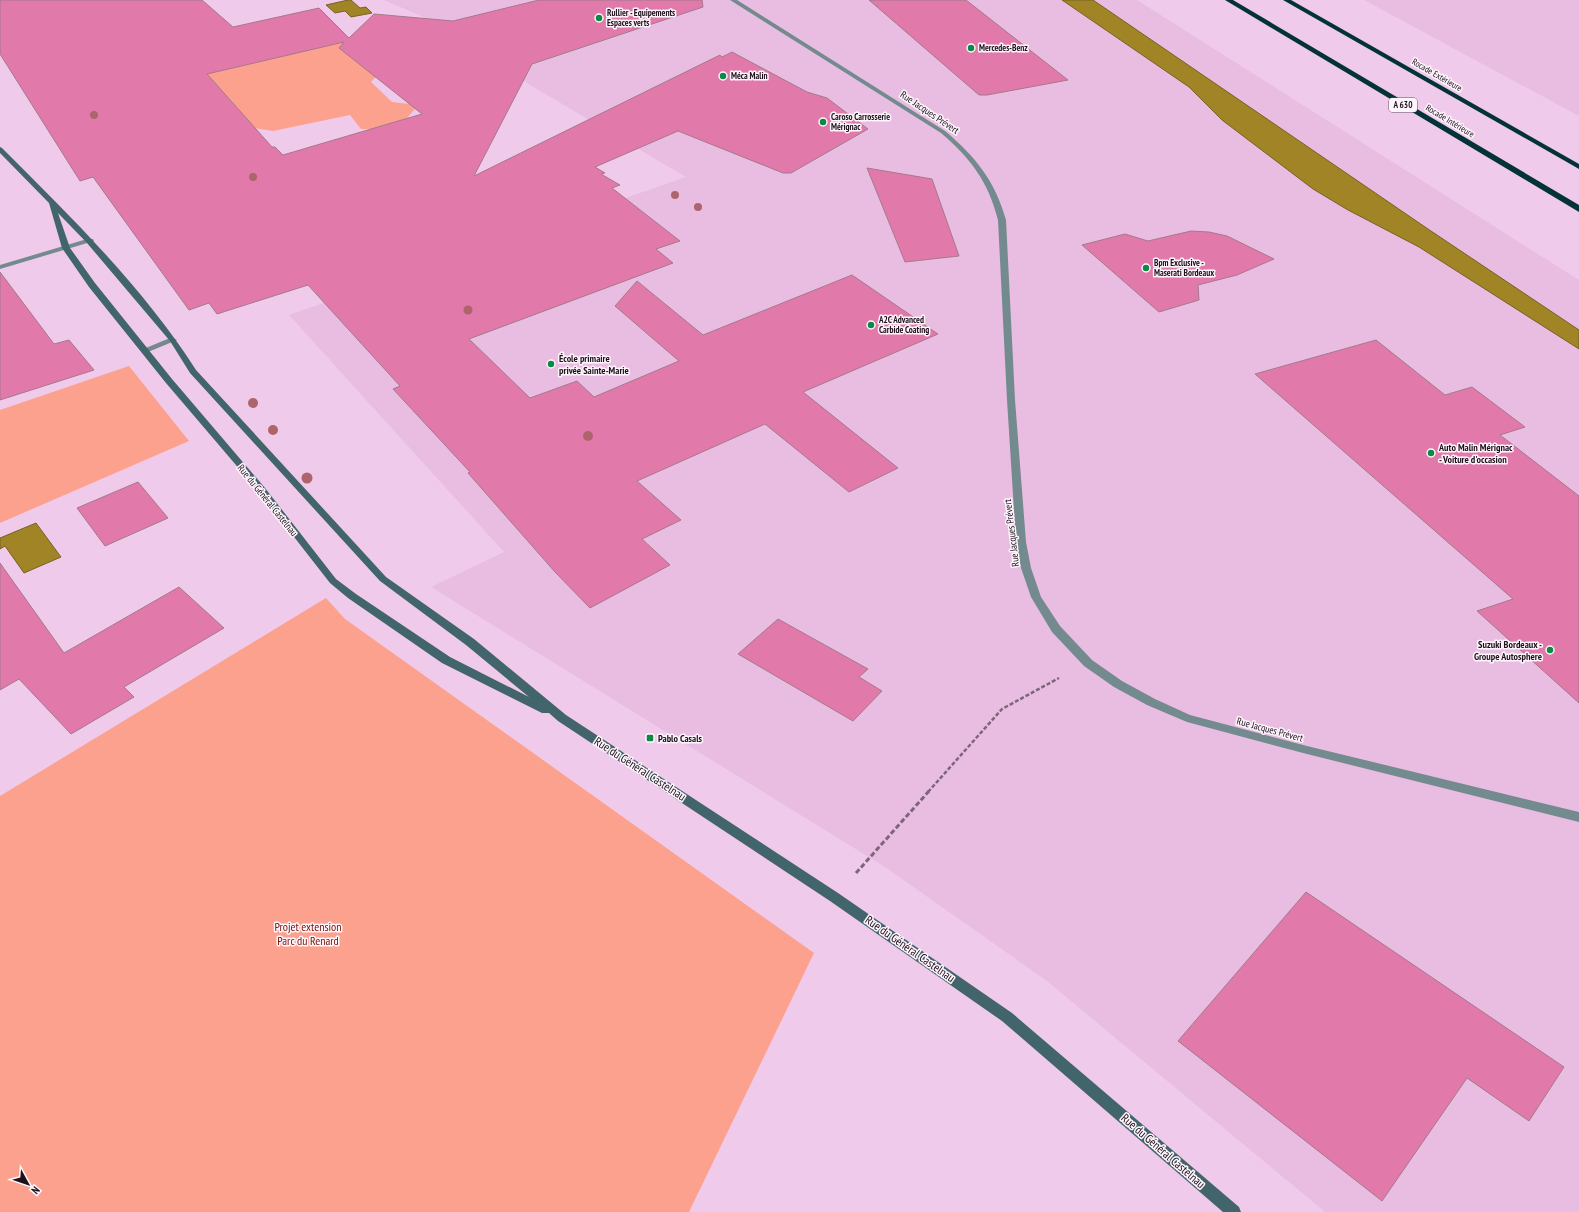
<svg xmlns="http://www.w3.org/2000/svg" width="1579" height="1212" viewBox="0 0 1579 1212" font-family="'PT Sans Narrow',sans-serif">
  <rect width="100%" height="100%" fill="#f0caea"/>
  <path fill="#e9bde2" d="M384 0H1137L1579 280V1212H1325L1047 981 885 867 431 587 504 552 289 315 686 177 530 85 463 34Z
    M1364 0H1579V116Z"/>
  <path fill="#fda18f" d="M404 25 388 64 371 82 392 102 418 105 398 129H361L350 115 273 131 81 101Z
    M129 366 189 441 0 523V410Z
    M326 598 345 619 814 953 689 1212H0V796Z"/>
  <path fill="#a08426" stroke="#796123" d="M348 0H351L360 8 366 7 372 13 351 17 345 11 335 13 326 5Z
    M1062 0H1093L1428 229 1579 330V349L1419 247 1348 210 1313 189 1222 120 1189 87Z
    M36 523 61 557 24 573 5 546 0 549V538Z"/>
  <path fill="#e279ab" stroke="#a4798b" fill-rule="evenodd" d="M0 0H202L233 27 319 8 349 38 374 14 453 21 539 0H702L703 7 532 64 474 176 720 55 722 57 732 52 807 92 827 98 868 129 791 173H783L678 131 595 167 605 173 601 174 620 185 612 188 680 241 656 249 673 263 469 339 530 398 577 381 594 397 679 361 615 306 637 281 703 335 852 275 938 334 803 392 898 468 849 492 765 424 637 481 681 520 642 539 670 565 590 608 555 572 468 473 470 472 393 389 400 386 308 285 217 314 209 303 189 310 93 177 80 181 0 54ZM344 42 339 48 422 114 283 155 275 147H272L207 74Z
    M869 0H966L1068 80 987 95H979Z
    M867 168 932 179 959 256 905 262Z
    M1191 231 1209 232 1227 236 1274 259 1237 275 1198 285 1199 300 1159 312 1082 245 1125 234 1148 241Z
    M0 272 54 344 69 340 94 370 0 400Z
    M1376 340 1445 395 1472 387 1525 427 1500 435 1579 496V703L1477 611 1513 599 1255 374Z
    M138 482 168 518 105 546 77 508Z
    M0 563 64 653 179 587 224 628 124 687 134 697 71 734 19 679 0 690Z
    M778 619 868 669 859 677 882 691 853 721 738 654Z
    M1306 892 1564 1067 1529 1121 1467 1078 1382 1201 1178 1041Z"/>
  <g fill="none" stroke-linecap="round" stroke-linejoin="round">
    <path stroke="#7e667a" stroke-width="2.5" stroke-dasharray="4 2" stroke-linecap="butt" d="M928 792 1002 709 1059 678"/>
    <path stroke="#7e667a" stroke-width="3" stroke-dasharray="5 2.5" stroke-linecap="butt" d="M856 873 929 791"/>
    <path fill="#738a8e" fill-rule="evenodd" d="M170 338H173L177 340 148 352H145L141 350Z"/>
    <path fill="#738a8e" fill-rule="evenodd" d="M730 0H737L945 131C976 157 995 181 1006 220L1015 400 1026 542 1031 568 1041 597 1060 626 1092 660 1122 681 1155 699 1190 715 1307 746 1579 812V822L1307 754 1187 722 1147 705 1114 687 1084 666 1052 632 1031 597 1021 568 1016 542 1007 400 998 220C988 181 971 159 941 133Z
      M87 239H93L94 241 0 269V265Z"/>
    <path fill="#42646b" fill-rule="evenodd" d="M0 147 2 148C71 217 143 287 196 370L386 577 474 639 566 715 838 893 1012 1013 1239 1207 1241 1212H1223L1002 1021 830 901 558 721 549 713H542L442 663 348 598 330 583 259 492 166 383 89 287 62 248 49 203 0 153ZM58 213 87 243 170 341 190 373 380 581 466 645 529 697 450 657 356 594 336 579 265 488 172 379 95 283 70 248Z"/>
    <path fill="#043239" fill-rule="evenodd" d="M1225 0H1233L1579 205V212Z
      M1283 0H1291L1579 164V169Z"/>
  </g>
  <g fill="#ad646a">
    <circle cx="94" cy="115" r="4"/>
    <circle cx="253" cy="177" r="4"/>
    <circle cx="675" cy="195" r="4"/>
    <circle cx="698" cy="207" r="4"/>
    <circle cx="468" cy="310" r="4.5"/>
    <circle cx="253" cy="403" r="5"/>
    <circle cx="273" cy="430" r="5"/>
    <circle cx="588" cy="436" r="5"/>
    <circle cx="307" cy="478" r="5.5"/>
  </g>
  <g fill="#0c8944" stroke="#fef6fc" stroke-width="1.5">
    <circle cx="599" cy="18" r="4"/>
    <circle cx="971" cy="48" r="4"/>
    <circle cx="723" cy="76" r="4"/>
    <circle cx="823" cy="122" r="4"/>
    <circle cx="1146" cy="268" r="4"/>
    <circle cx="871" cy="325" r="4"/>
    <circle cx="551" cy="364" r="4"/>
    <circle cx="1431" cy="453" r="4"/>
    <circle cx="1550" cy="650" r="4"/>
    <rect x="646" y="734" width="8" height="8" rx="2"/>
  </g>
  <g text-anchor="middle" stroke-width="3" stroke-linejoin="round" paint-order="stroke">
    <g font-size="9" font-weight="bold" fill="#1d101b" stroke="#fef6fc" text-anchor="start">
      <text x="607" y="16">Rullier - Equipements<tspan x="607" dy="10">Espaces verts</tspan></text>
      <text x="979" y="51">Mercedes-Benz</text>
      <text x="731" y="79">Méca Malin</text>
      <text x="831" y="120">Caroso Carrosserie<tspan x="831" dy="10">Mérignac</tspan></text>
      <text x="1154" y="266">Bpm Exclusive -<tspan x="1154" dy="10">Maserati Bordeaux</tspan></text>
      <text x="879" y="323">A2C Advanced<tspan x="879" dy="10">Carbide Coating</tspan></text>
    </g>
    <g font-size="9" fill="#1d101b" stroke="#fef6fc">
      <text transform="translate(1437 75) rotate(30)" y="3">Rocade Extérieure</text>
      <text transform="translate(1450 121) rotate(31)" y="3">Rocade Intérieure</text>
    </g>
    <rect fill="#fef6fc" stroke="#60555e" stroke-width="1" x="1389" y="98" width="28" height="14" rx="3"/>
    <g font-size="9" font-weight="bold" fill="#1d101b">
      <text x="1403" y="108">A 630</text>
    </g>
    <g font-size="10" fill="#1d101b" stroke="#fef6fc">
      <text transform="translate(930 112) rotate(34)" y="4">Rue Jacques Prévert</text>
      <text transform="translate(268 500) rotate(51)" y="4">Rue du Général Castelnau</text>
      <text transform="translate(1011 533) rotate(-97)" y="4">Rue Jacques Prévert</text>
      <text transform="translate(1270 729) rotate(15)" y="4">Rue Jacques Prévert</text>
    </g>
    <g font-size="10" font-weight="bold" fill="#1d101b" stroke="#fef6fc" text-anchor="start">
      <text x="559" y="362">École primaire<tspan x="559" dy="12">privée Sainte-Marie</tspan></text>
      <text x="1439" y="451">Auto Malin Mérignac<tspan x="1439" dy="12">- Voiture d'occasion</tspan></text>
      <text x="1542" y="648" text-anchor="end">Suzuki Bordeaux -<tspan x="1542" dy="12">Groupe Autosphere</tspan></text>
      <text x="658" y="742">Pablo Casals</text>
    </g>
    <g font-size="12" fill="#1d101b" stroke="#fef6fc">
      <text transform="translate(640 769) rotate(33)" y="4">Rue du Général Castelnau</text>
      <text transform="translate(910 949) rotate(35)" y="4">Rue du Général Castelnau</text>
      <text transform="translate(1163 1151) rotate(41)" y="4">Rue du Général Castelnau</text>
    </g>
    <g font-size="12" fill="#761002" stroke="#fef6fc">
      <text x="308" y="931">Projet extension<tspan x="308" dy="14">Parc du Renard</tspan></text>
    </g>
  </g>
  <g transform="translate(28 1184) rotate(130)" stroke="#fef6fc" stroke-width="3" paint-order="stroke">
  <path d="M0-3L7 15L0 10L-7 15Z" fill="#1d101b"/>
  <text y="-6" font-size="11" font-weight="bold" text-anchor="middle" fill="#1d101b">N</text>
  </g>
</svg>
